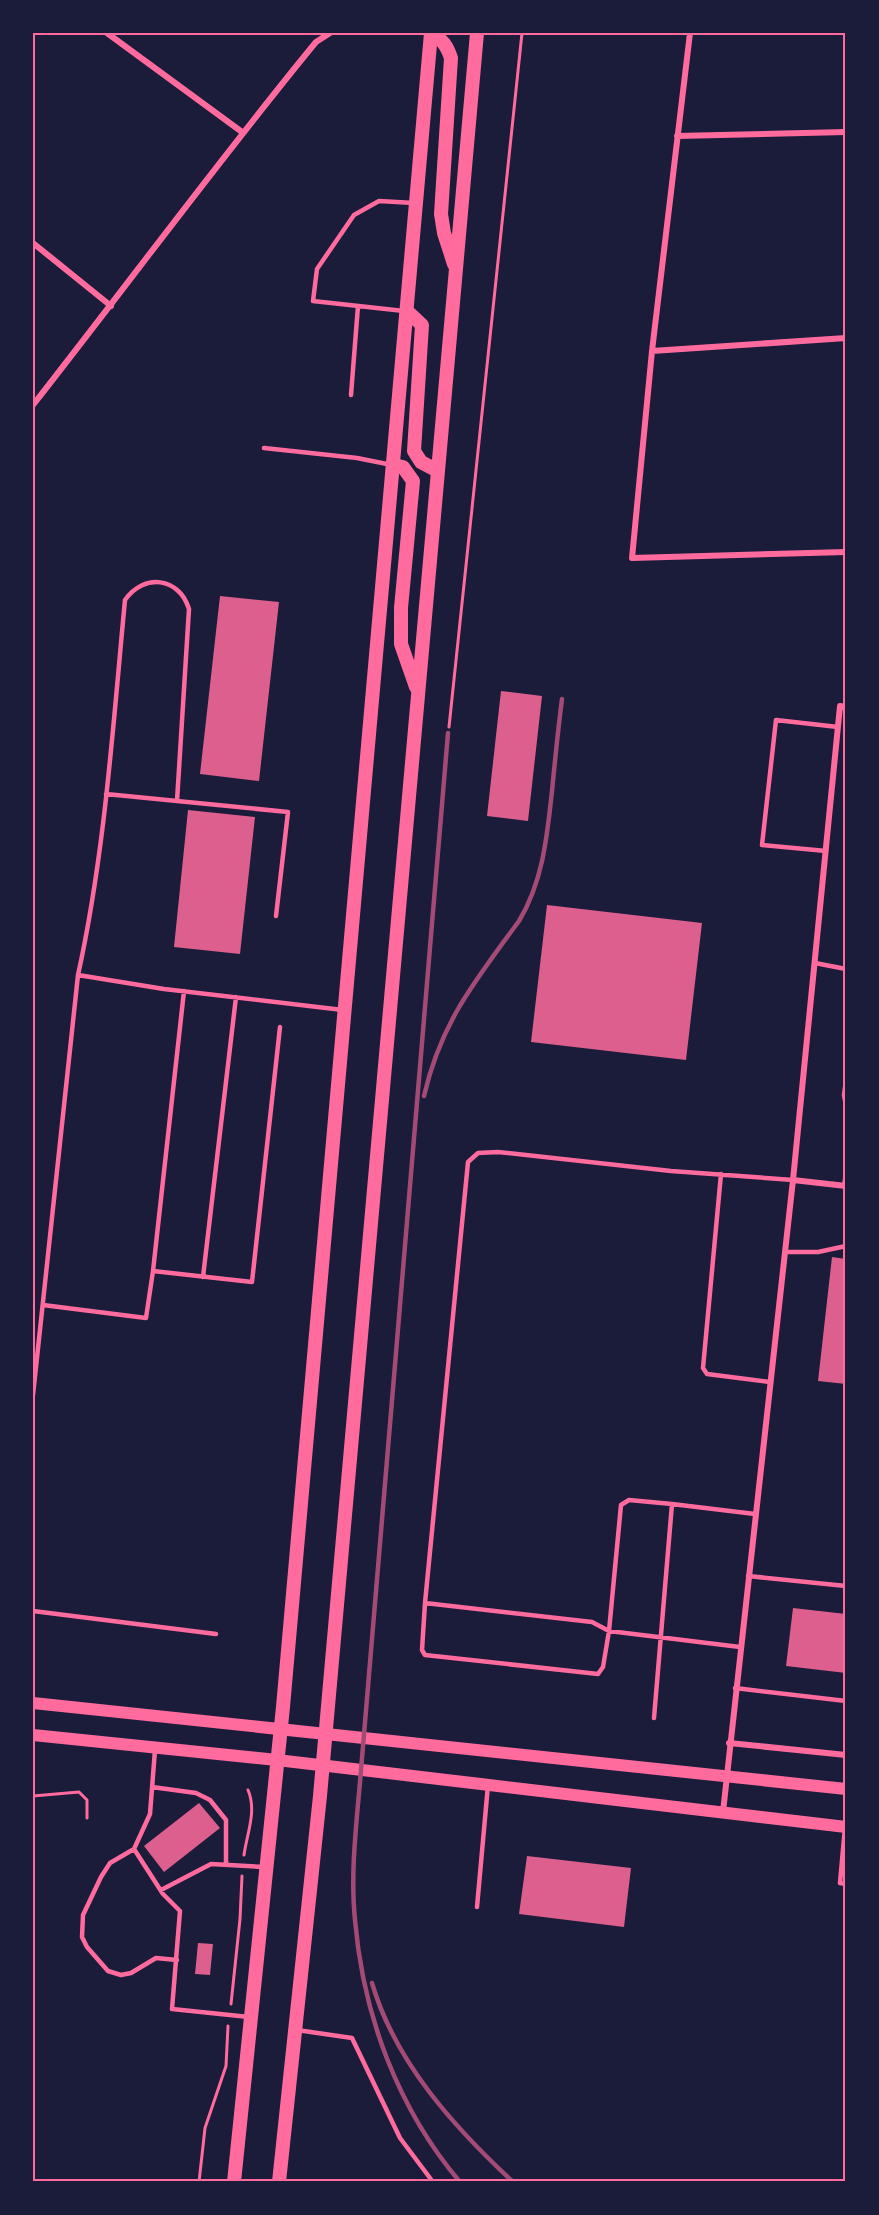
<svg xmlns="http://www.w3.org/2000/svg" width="879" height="2215" viewBox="0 0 879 2215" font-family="'Varela Round',sans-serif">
  <rect width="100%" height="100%" fill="#1b1b3a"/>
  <path fill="#dd5f8e" d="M220 596 279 602 259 781 200 774Z
    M501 691 542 696 528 821 487 816Z
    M188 810 255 817 240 954 174 947Z
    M547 905 702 923 686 1060 531 1042Z
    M832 1257 846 1259V1384L818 1381Z
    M793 1608 846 1614V1673L786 1666Z
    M199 1803 220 1828 164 1872 144 1846Z
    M527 1856 631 1868 624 1927 519 1914Z
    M198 1943 213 1944 210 1975 195 1974Z"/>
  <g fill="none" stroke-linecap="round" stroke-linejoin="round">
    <path stroke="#ff6b9d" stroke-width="3" d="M449 727 522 33
      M33 1796 79 1792 87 1800V1818
      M244 1855C247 1833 257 1811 248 1790
      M231 2004 240 1919 242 1876
      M199 2182 205 2128 226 2066 228 2026"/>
    <path stroke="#ff6b9d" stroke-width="4.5" d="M404 311 313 301 317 269 354 215 379 201 414 203
      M351 395 358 306
      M264 448 357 458 392 465
      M106 794 177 801
      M826 851 762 845 776 720 838 727
      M815 963 846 969
      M78 975 164 989 343 1010
      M846 1080 844 1095 846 1106
      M721 1174 703 1368 707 1374 770 1382
      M844 1186 846 1173
      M785 1252H818L846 1246
      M153 1271 184 991
      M203 1277 236 997
      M43 1305 146 1318 153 1271 252 1282 280 1027
      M33 1395 78 975C105 852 113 725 125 600 144 573 179 577 189 609L177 801 288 812 276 916
      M672 1504 755 1514
      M748 1576 846 1586
      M425 1603 422 1650 425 1655 598 1674 603 1667 609 1631 621 1505 629 1500 672 1504 654 1718
      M33 1611 216 1634
      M740 1647 609 1631 592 1622 425 1603 468 1162 478 1153 498 1152 671 1171 793 1180
      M735 1688 846 1701
      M155 1750 150 1814 134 1849 163 1894 180 1911 172 2009 249 2017
      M152 1787 196 1793 210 1800 226 1820V1865
      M845 1827 840 1883 846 1884
      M134 1849 110 1863 101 1877 83 1915 82 1937 87 1947 108 1971 121 1975 131 1973 156 1958 177 1960
      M161 1890 211 1864 264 1867
      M477 1907 488 1785
      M297 2030 352 2038 400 2138 433 2182"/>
    <path stroke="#ff6b9d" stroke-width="6" d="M107 33 242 132
      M690 33 652 351 632 558 846 552
      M677 136 846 132
      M33 243 111 306
      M652 351 846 338
      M33 405C128 284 219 160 316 42L330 33
      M793 1180 846 1186
      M729 1743 846 1755
      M723 1812 793 1180 840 706 846 707"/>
    <path stroke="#ff6b9d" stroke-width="12" d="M33 1703 846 1789
      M33 1735 277 1760 846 1827"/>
    <path stroke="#ff6b9d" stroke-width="14" d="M431 33C443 40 447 46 451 58L441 214 444 233 454 264
      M407 311 422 325 414 451 421 462 438 471
      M393 465 403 467 413 481 401 608V644L416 687
      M234 2182 283 1707 431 33
      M279 2182 320 1796 477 33"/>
    <path stroke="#a44b75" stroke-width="4.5" d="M448 733 361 1770C357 1820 350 1871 355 1920 363 2015 398 2109 460 2182
      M424 1096C441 1022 475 981 519 921 543 881 547 837 552 791 555 760 558 730 562 699
      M372 1983C395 2062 454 2127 513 2182"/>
  </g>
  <rect width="879" height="2215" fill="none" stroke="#1b1b3a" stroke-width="69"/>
  <rect x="34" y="34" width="810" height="2146" fill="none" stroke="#ff6b9d" stroke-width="2"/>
</svg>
